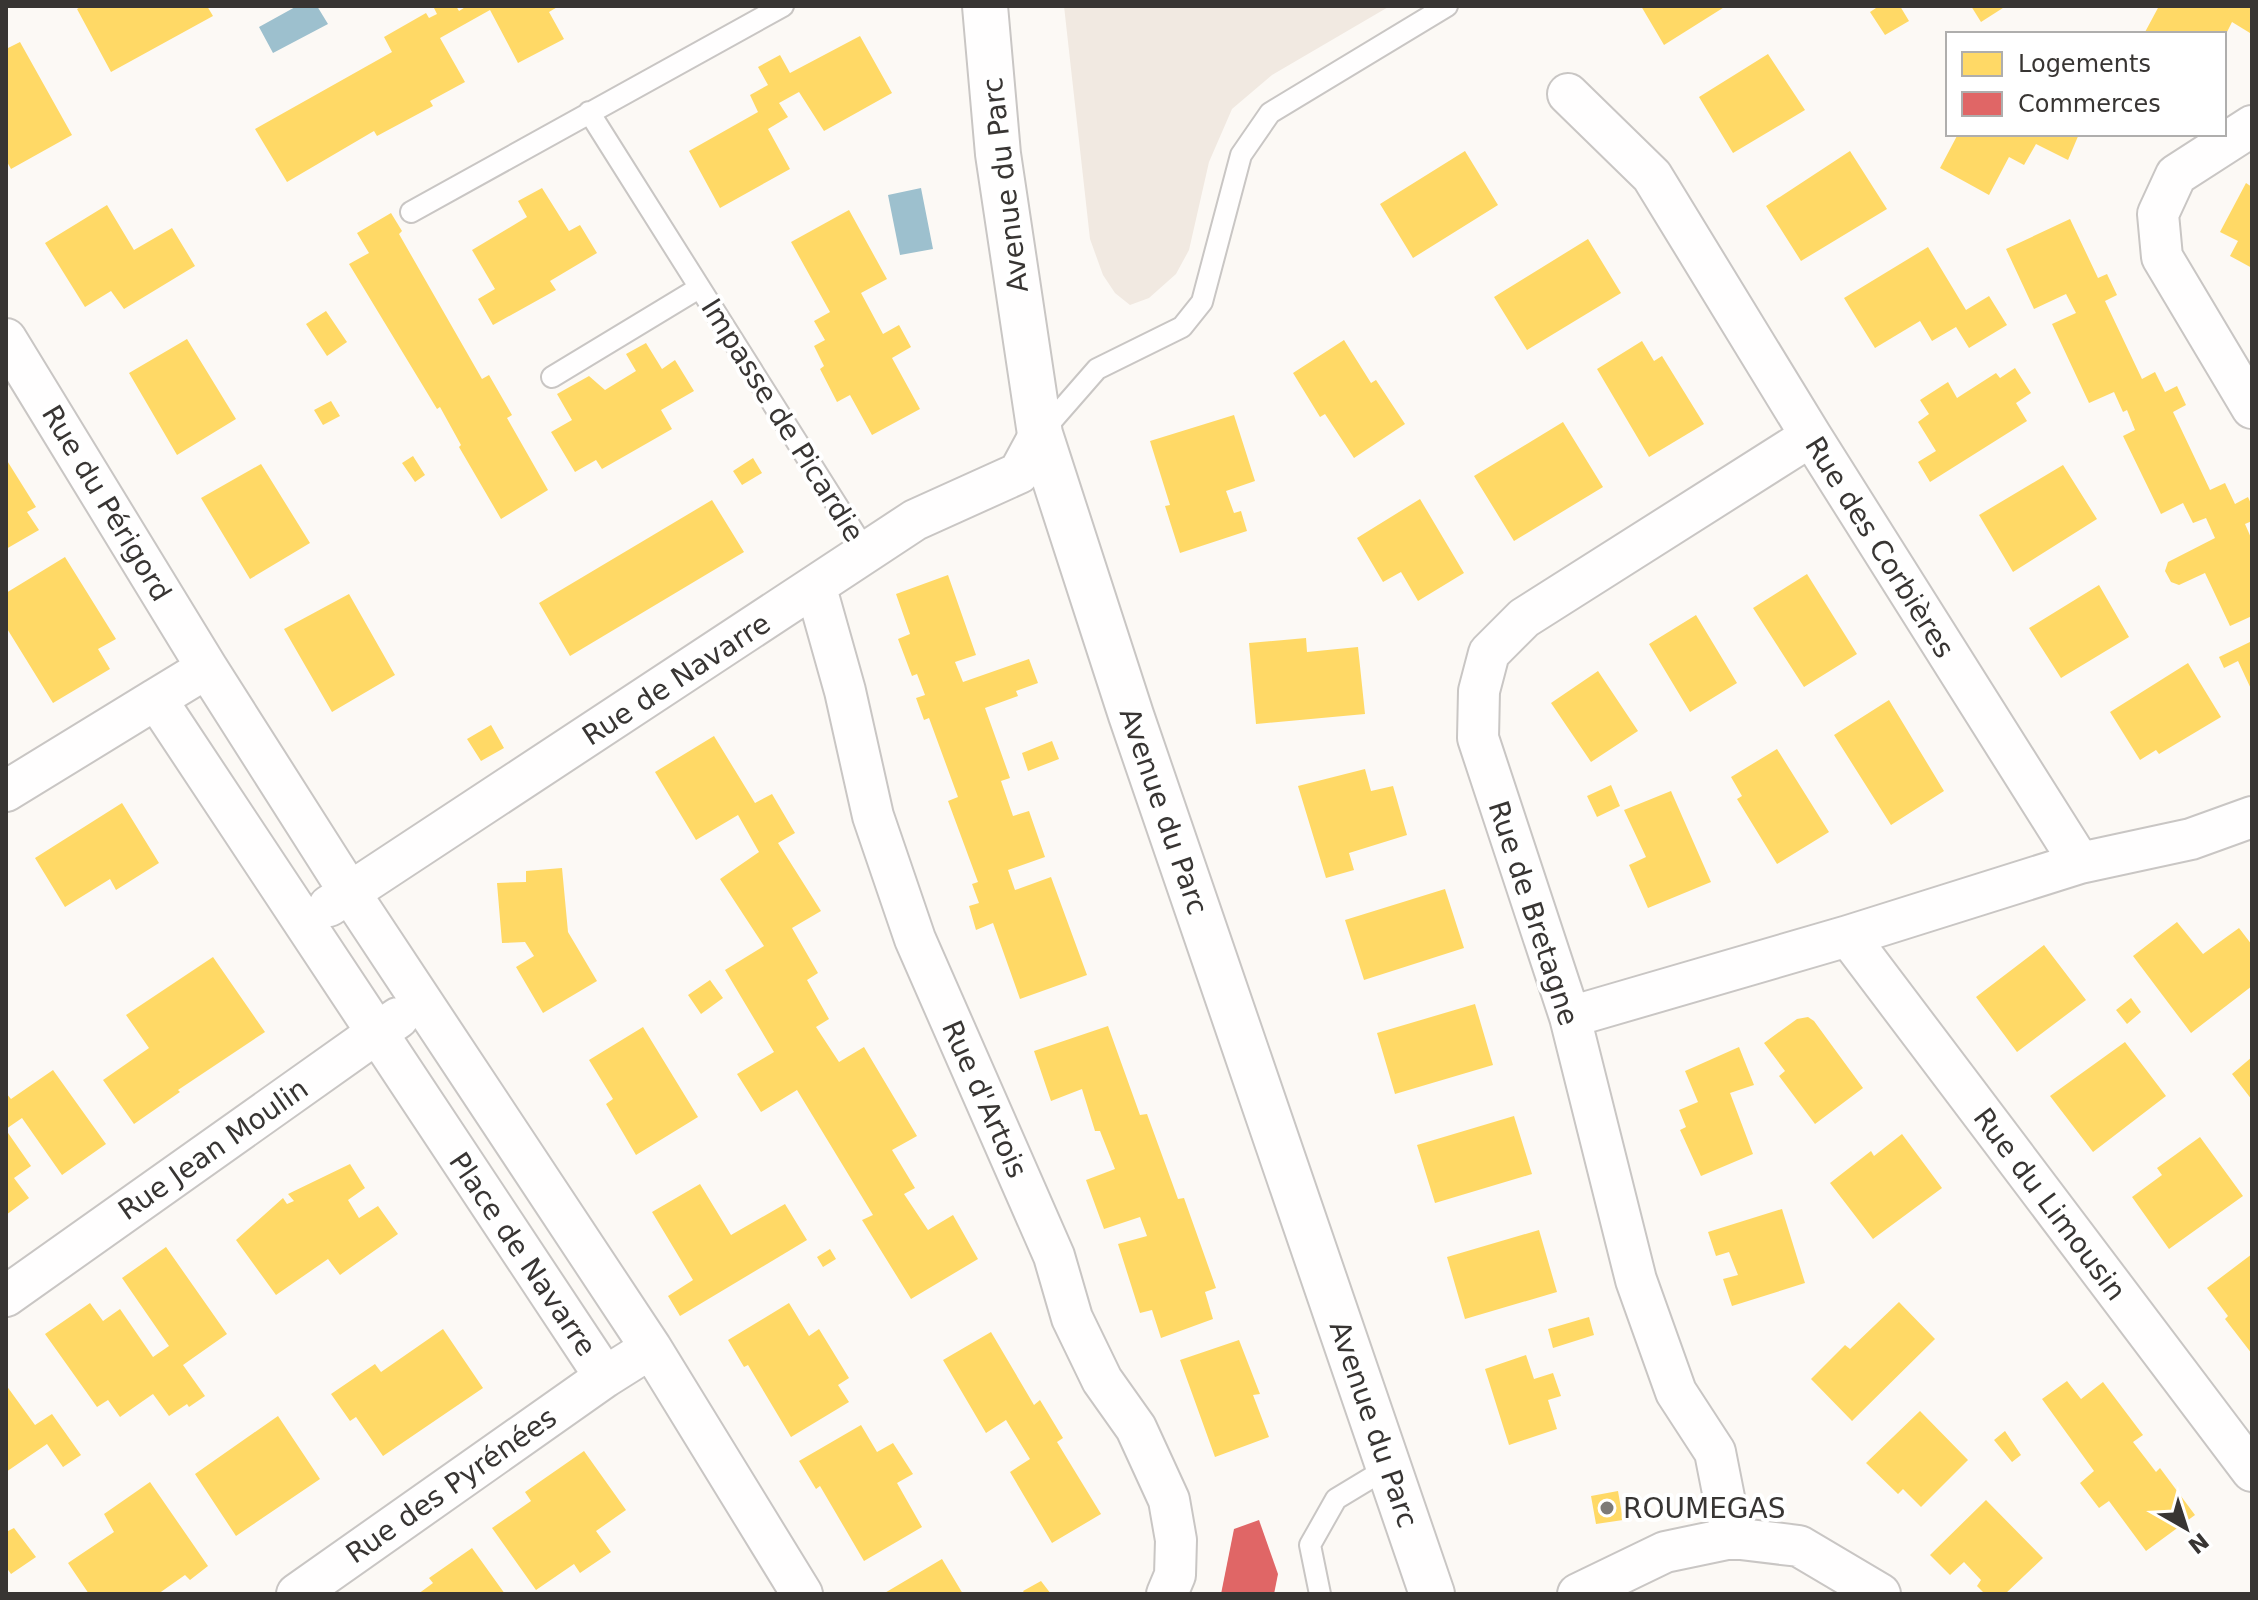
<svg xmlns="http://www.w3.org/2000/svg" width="2258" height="1600" viewBox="0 0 2258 1600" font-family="'DejaVu Sans',sans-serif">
  <rect width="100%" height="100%" fill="#fcf9f5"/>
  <path fill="#f1e9e1" d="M1064 6H1390L1272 75 1232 109 1209 162 1189 250 1176 274 1149 298 1130 305 1115 293 1103 275 1090 239Z"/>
  <path fill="#9dc0ce" d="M297 6H317L328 24 273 53 259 27Z
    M921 188 933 249 900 255 888 195Z"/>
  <path fill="#ffd966" d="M82 6H207L213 16 111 72 77 9Z
    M438 6H456L459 11 467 6H559L549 12 564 39 518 63 490 10 440 38 465 82 430 101 433 106 377 136 374 131 287 182 255 129 392 52 384 37 426 13 429 18 437 14 434 8Z
    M1641 6H1726L1664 45Z
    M1879 6H1900L1909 21 1885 35 1870 12Z
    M1971 6H2006L1981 22Z
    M2159 6H2252V30L2250 33 2232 22 2226 34H2144Z
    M860 36 892 93 824 131 799 92 779 103 788 117 768 129 790 169 720 208 689 151 758 112 750 95 768 85 758 67 780 55 790 73Z
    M20 42 72 135 11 169 6 160V49Z
    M1768 54 1805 110 1733 153 1699 97Z
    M1958 134H2079L2068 160 2036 144 2024 165 2009 157 1989 195 1940 168Z
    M1465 151 1498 205 1413 258 1380 204Z
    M1850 151 1887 209 1801 261 1766 206Z
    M2246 183 2252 187V268L2230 256 2238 241 2220 232Z
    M542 188 569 231 580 225 597 253 550 281 556 290 493 325 478 299 495 289 472 250 527 217 518 201Z
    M107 205 134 250 172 228 195 266 124 309 111 291 85 307 45 243Z
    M849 210 887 279 861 293 883 334 899 325 911 347 892 358 920 409 872 435 850 395 837 402 820 369 824 366 814 346 825 340 814 321 830 312 791 242Z
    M391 213 402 231 399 234 482 379 489 375 512 415 507 418 548 490 501 519 459 447 461 445 440 407 437 409 349 264 369 253 357 233Z
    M2070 219 2098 278 2107 274 2117 295 2105 301 2142 379 2155 372 2165 392 2177 386 2186 405 2173 412 2210 490 2225 483 2235 504 2248 497 2252 506V521L2245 524 2252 540V616L2230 626 2205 573 2179 585 2171 582 2165 571 2168 562 2215 538 2206 518 2193 523 2183 503 2161 514 2123 436 2135 430 2127 410 2123 412 2114 392 2089 403 2052 324 2076 313 2066 294 2034 309 2006 249Z
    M1588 239 1621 293 1527 350 1494 297Z
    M1928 247 1966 310 1989 296 2007 325 1969 348 1956 327 1932 341 1920 321 1875 348 1844 298Z
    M326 311 347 342 327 356 306 324Z
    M187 339 236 419 177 455 129 373Z
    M1344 340 1371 383 1376 380 1405 424 1354 458 1325 414 1320 417 1293 373Z
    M1642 341 1654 361 1662 356 1704 424 1649 457 1597 369Z
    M646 343 662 369 675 360 694 391 661 410 672 429 602 469 596 460 575 472 551 432 572 420 557 394 589 376 605 390 636 371 626 354Z
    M2015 368 2031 393 2016 403 2027 421 1930 482 1918 462 1936 451 1918 422 1929 414 1920 400 1948 382 1957 398 1996 373 2000 378Z
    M331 401 340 416 323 425 314 410Z
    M1234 415 1255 481 1226 491 1234 513 1241 511 1247 531 1180 553 1165 506 1170 505 1150 441Z
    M1563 422 1603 487 1514 541 1474 476Z
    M413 456 425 475 415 482 402 463Z
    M753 458 762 473 742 485 733 471Z
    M6 459 36 507 27 512 39 530 6 549Z
    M261 464 310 543 250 579 201 498Z
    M2063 465 2097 519 2013 572 1979 515Z
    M1420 499 1464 573 1418 601 1401 572 1383 582 1357 538Z
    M712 500 744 552 570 656 539 603Z
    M65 557 116 639 98 649 110 669 53 703 6 627V593Z
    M1807 574 1857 654 1804 687 1753 608Z
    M948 575 976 655 955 662 963 682 1029 659 1038 683 1016 691 1018 696 985 708 1010 778 1001 781 1013 816 1029 811 1045 857 1008 870 1015 890 1051 877 1087 975 1020 999 993 923 976 930 969 906 979 903 972 884 978 882 948 801 958 797 929 718 924 720 916 698 925 695 917 674 912 676 898 639 910 634 896 594Z
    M2099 585 2129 637 2061 678 2029 628Z
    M349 594 395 675 332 712 284 629Z
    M1696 615 1737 683 1690 712 1649 644Z
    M1306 638 1307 652 1358 647 1365 714 1256 724 1249 643Z
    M2252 641V691L2238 661 2224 668 2219 657Z
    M2188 663 2221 717 2159 754 2156 750 2140 760 2110 712Z
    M1598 671 1638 731 1591 762 1551 703Z
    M1889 700 1944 791 1891 825 1834 735Z
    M491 725 504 748 481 761 467 739Z
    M714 736 755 803 772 794 795 833 778 843 821 911 792 928 818 973 807 980 829 1019 816 1027 839 1062 864 1047 917 1136 892 1150 915 1188 904 1194 928 1230 953 1215 978 1259 911 1299 862 1220 873 1215 797 1090 761 1112 737 1074 774 1052 725 970 764 946 720 879 759 852 738 815 696 840 655 772Z
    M1052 741 1059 759 1028 771 1022 753Z
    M1777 749 1829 832 1777 864 1737 799 1742 796 1731 777Z
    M1365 769 1371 791 1393 786 1407 835 1349 853 1354 870 1326 878 1298 786Z
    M1611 785 1620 806 1597 817 1587 796Z
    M1671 791 1711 882 1648 908 1629 865 1646 857 1624 810Z
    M122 803 159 863 116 890 110 879 65 907 35 858Z
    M562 868 568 932 597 981 543 1013 516 967 534 956 525 942 502 943 497 883 526 882V871Z
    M1445 889 1464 948 1364 980 1345 920Z
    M2177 922 2203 954 2239 928 2252 945V986L2191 1033 2133 956Z
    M2044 945 2086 1000 2017 1052 1976 997Z
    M213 957 265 1032 178 1090 180 1092 134 1124 103 1080 149 1048 126 1015Z
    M710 980 723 998 701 1014 688 995Z
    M2131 998 2141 1012 2127 1024 2116 1010Z
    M1475 1004 1493 1065 1395 1094 1377 1033Z
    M1808 1017 1814 1021 1863 1088 1815 1124 1779 1076 1785 1071 1764 1043 1797 1019Z
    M1108 1026 1140 1115 1147 1114 1178 1199 1184 1198 1216 1288 1205 1292 1213 1319 1161 1338 1152 1310 1140 1313 1118 1244 1147 1236 1140 1217 1104 1229 1086 1180 1115 1169 1100 1131H1095L1082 1089 1051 1101 1034 1051Z
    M643 1027 698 1117 636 1155 606 1104 613 1099 589 1060Z
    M2125 1042 2166 1096 2093 1152 2050 1096Z
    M1739 1047 1754 1085 1730 1093 1753 1154 1701 1176 1680 1130 1686 1127 1679 1110 1698 1102 1685 1071Z
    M2252 1057V1100L2232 1074Z
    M53 1070 106 1144 62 1175 22 1118 6 1129V1093L11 1099Z
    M1514 1116 1532 1174 1435 1203 1417 1145Z
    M6 1130 31 1166 14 1178 29 1198 6 1215Z
    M1902 1134 1942 1188 1873 1239 1830 1183 1871 1151 1874 1156Z
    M2200 1137 2243 1196 2169 1249 2132 1197 2162 1175 2157 1168Z
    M350 1164 365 1188 348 1200 359 1218 378 1206 398 1234 340 1275 328 1259 276 1295 236 1240 283 1198 287 1204 294 1201 288 1194Z
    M700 1184 731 1235 785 1204 807 1240 680 1316 668 1296 693 1280 652 1212Z
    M1782 1209 1805 1283 1732 1306 1723 1279 1738 1275 1729 1252 1716 1256 1708 1232Z
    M1539 1230 1557 1292 1465 1319 1447 1257Z
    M166 1247 227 1334 183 1365 205 1396 189 1407 187 1404 169 1416 153 1394 120 1417 108 1400 97 1407 45 1334 90 1303 103 1321 120 1309 153 1357 169 1346 122 1278Z
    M830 1249 836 1259 823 1267 817 1257Z
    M2252 1254V1354L2225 1319 2228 1316 2207 1288Z
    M1899 1302 1935 1339 1852 1421 1811 1379 1845 1345 1850 1349Z
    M789 1303 809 1336 819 1329 849 1378 838 1385 849 1402 791 1437 748 1365 744 1367 728 1340Z
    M1589 1317 1594 1335 1553 1348 1548 1329Z
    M443 1329 483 1388 383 1456 356 1417 350 1421 331 1394 375 1364 381 1372Z
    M991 1332 1034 1405 1040 1400 1063 1438 1057 1442 1101 1514 1052 1543 1010 1472 1030 1459 1006 1420 986 1433 943 1360Z
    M1239 1340 1260 1394 1253 1395 1269 1437 1215 1457 1180 1360Z
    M1526 1355 1534 1379 1553 1373 1561 1396 1548 1400 1557 1429 1509 1445 1485 1369Z
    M2067 1381 2081 1399 2103 1382 2143 1435 2133 1442 2156 1472 2160 1468 2195 1515 2146 1551 2109 1501 2099 1508 2080 1483 2094 1471 2042 1399Z
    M6 1385 35 1425 52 1414 81 1455 63 1467 47 1444 6 1472Z
    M1920 1411 1968 1460 1921 1507 1903 1489 1898 1494 1866 1463Z
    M278 1416 320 1479 236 1536 195 1474Z
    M861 1425 877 1452 893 1443 913 1474 897 1483 922 1527 864 1561 820 1486 816 1489 799 1461Z
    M2005 1431 2021 1455 2012 1462 1994 1440Z
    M584 1451 626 1510 596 1531 611 1552 580 1573 574 1564 536 1590 492 1528 531 1501 525 1492Z
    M150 1482 208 1566 190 1580 185 1575 158 1594H89L68 1563 114 1532 104 1514Z
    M1618 1491 1623 1520 1596 1524 1591 1496Z
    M1986 1500 2043 1558 2005 1594H1985L1977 1586 1981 1580 1964 1562 1950 1575 1930 1555Z
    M14 1528 36 1557 11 1574 6 1567V1532Z
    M472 1548 505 1594H418L433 1583 429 1578Z
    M942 1559 963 1594H883Z
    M1041 1581 1051 1594H1025L1023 1591Z"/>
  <path fill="#e06666" d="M1259 1520 1278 1574 1274 1594H1221L1234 1529Z"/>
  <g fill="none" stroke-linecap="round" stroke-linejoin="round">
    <defs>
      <path id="lane" d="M589 112 867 553
        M411 212 783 6
        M552 377 699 288
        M1042 432 1097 369 1182 327 1202 302 1241 155 1270 113 1447 6
        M1320 1594 1310 1545 1336 1499 1389 1467"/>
      <path id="street" d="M1568 94 1652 176 1811 436 2080 863 2191 839 2252 817
        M2252 126 2176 175 2158 214 2162 257 2252 408
        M6 339 207 668 350 893 651 1348 605 1377 156 699 207 668
        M816 588 845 691 873 816 915 939 1054 1256 1072 1318 1102 1380 1136 1428 1169 1500 1176 1540 1175 1575 1167 1594
        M6 791 156 699
        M329 906 915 520 1019 473 1040 434
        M1848 936 2252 1471
        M1570 1017 1848 936 2080 863
        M6 1296 398 1018
        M651 1348 802 1594
        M1732 1538 1715 1452 1676 1392 1636 1280 1570 1017 1478 738 1479 691 1489 653 1524 618 1811 436
        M297 1594 605 1377
        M1578 1594 1665 1552 1732 1538 1799 1546 1880 1594"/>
      <path id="secondary" d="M985 6 998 154 1040 434 1131 715 1432 1594"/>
    </defs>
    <use href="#lane" stroke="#c9c6c4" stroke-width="24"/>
    <use href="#street" stroke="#c9c6c4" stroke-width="44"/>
    <use href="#secondary" stroke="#c9c6c4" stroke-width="48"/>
    <use href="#lane" stroke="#fffefe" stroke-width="20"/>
    <use href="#street" stroke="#fffefe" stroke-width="40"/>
    <use href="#secondary" stroke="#fffefe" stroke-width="44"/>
  </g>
  <circle fill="#7d7a77" stroke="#fff" stroke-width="3" cx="1607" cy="1508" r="8"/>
  <g text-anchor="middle" stroke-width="8" stroke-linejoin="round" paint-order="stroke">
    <g font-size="28" fill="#383533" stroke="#fff">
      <text transform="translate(1005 185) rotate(-97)" y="10">Avenue du Parc</text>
      <text transform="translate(783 420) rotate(58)" y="10">Impasse de Picardie</text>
      <text transform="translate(107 503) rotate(59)" y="10">Rue du Périgord</text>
      <text transform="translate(1880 547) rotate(58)" y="10">Rue des Corbières</text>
      <text transform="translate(676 679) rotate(-33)" y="10">Rue de Navarre</text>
      <text transform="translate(1164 811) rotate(71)" y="10">Avenue du Parc</text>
      <text transform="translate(1534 913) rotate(72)" y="10">Rue de Bretagne</text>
      <text transform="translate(985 1099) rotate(66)" y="10">Rue d'Artois</text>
      <text transform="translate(213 1149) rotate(-35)" y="10">Rue Jean Moulin</text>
      <text transform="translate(2050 1204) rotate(53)" y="10">Rue du Limousin</text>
      <text transform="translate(523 1254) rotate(56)" y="10">Place de Navarre</text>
      <text transform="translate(1374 1424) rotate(71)" y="10">Avenue du Parc</text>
      <text transform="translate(451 1485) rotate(-35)" y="10">Rue des Pyrénées</text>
    </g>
    <g font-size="28" fill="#383533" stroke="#fff" text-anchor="start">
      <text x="1623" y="1518">ROUMEGAS</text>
    </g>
  </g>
  <rect width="2258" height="1600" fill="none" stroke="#383533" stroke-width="16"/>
  <rect x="1946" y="32" width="280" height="104" fill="#ffffff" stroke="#afaead" stroke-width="2"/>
  <rect x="1962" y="52" width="40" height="24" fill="#ffd966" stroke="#afaead" stroke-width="2"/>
  <text x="2018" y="72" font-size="24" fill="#383533">Logements</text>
  <rect x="1962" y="92" width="40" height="24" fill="#e06666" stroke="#afaead" stroke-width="2"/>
  <text x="2018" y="112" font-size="24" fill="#383533">Commerces</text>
  <g transform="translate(2186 1528) rotate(141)" stroke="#ffffff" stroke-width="6" paint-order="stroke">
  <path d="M0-6L14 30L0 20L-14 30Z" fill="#383533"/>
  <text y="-12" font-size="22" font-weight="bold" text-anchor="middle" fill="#383533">N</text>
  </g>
</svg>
